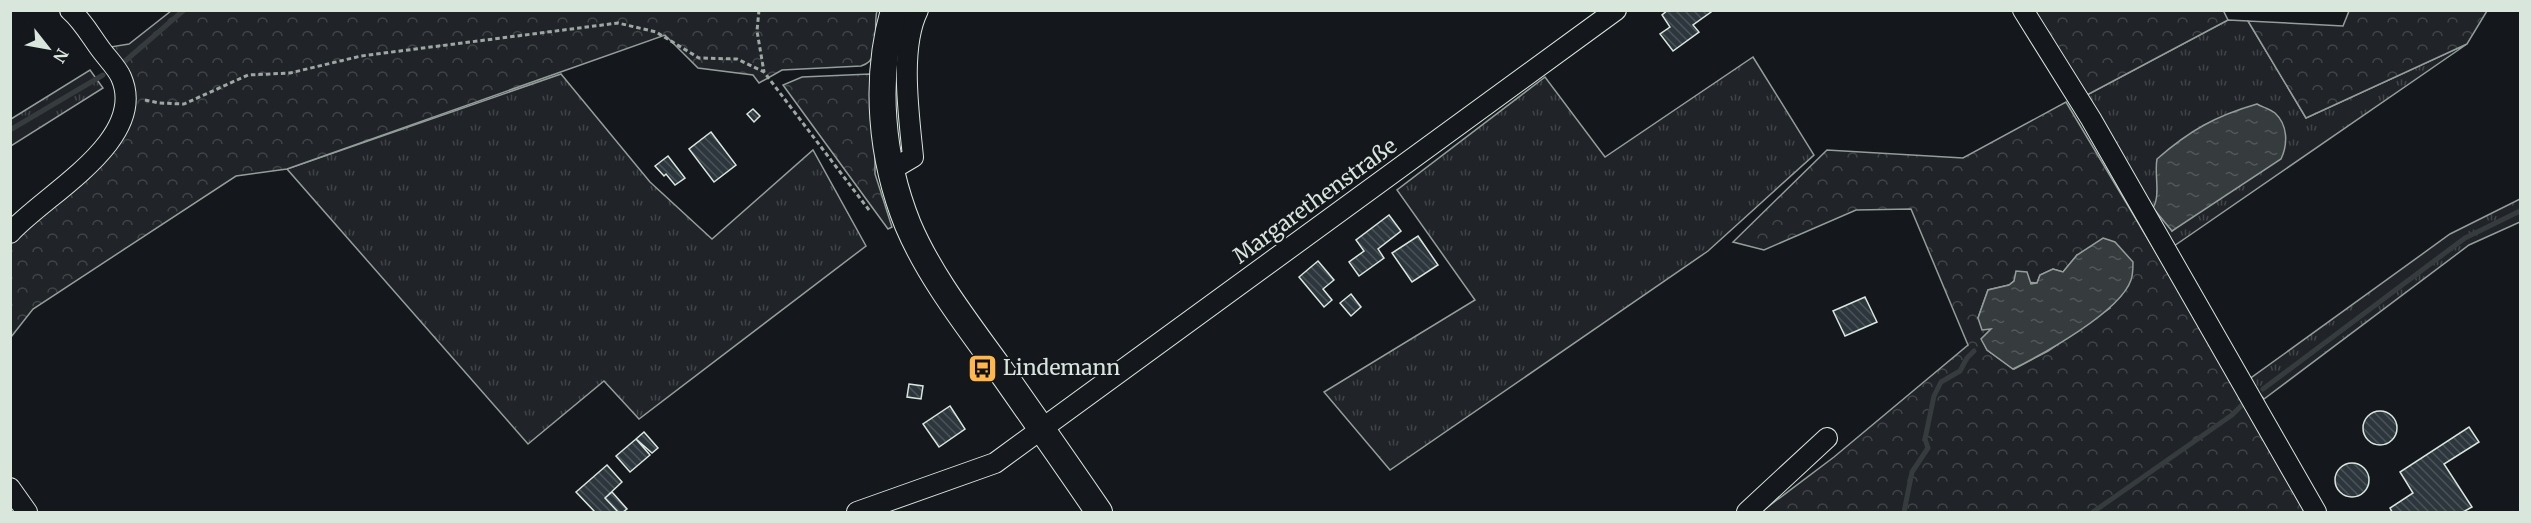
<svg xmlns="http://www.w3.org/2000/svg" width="2531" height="523" viewBox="0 0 2531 523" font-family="Merriweather,serif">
  <defs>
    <pattern id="grass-tufts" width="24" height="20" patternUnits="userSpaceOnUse" patternTransform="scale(1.5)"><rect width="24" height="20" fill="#202428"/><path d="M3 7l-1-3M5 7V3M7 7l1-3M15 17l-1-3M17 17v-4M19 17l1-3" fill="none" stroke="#404447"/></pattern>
    <pattern id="forest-crowns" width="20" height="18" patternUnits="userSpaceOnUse" patternTransform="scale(1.5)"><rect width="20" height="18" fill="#202428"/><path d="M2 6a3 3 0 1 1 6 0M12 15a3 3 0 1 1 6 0" fill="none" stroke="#404447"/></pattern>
    <pattern id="water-ripples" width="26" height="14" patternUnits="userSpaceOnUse" patternTransform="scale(1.5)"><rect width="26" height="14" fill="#363b3e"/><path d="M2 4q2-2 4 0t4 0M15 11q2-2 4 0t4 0" fill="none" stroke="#525759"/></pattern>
    <pattern id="building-back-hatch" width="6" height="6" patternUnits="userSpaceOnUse" patternTransform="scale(1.5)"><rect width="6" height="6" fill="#2c363c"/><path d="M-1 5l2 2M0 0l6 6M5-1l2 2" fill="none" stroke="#4a5358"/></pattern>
  </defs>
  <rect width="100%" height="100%" fill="#14181c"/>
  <path fill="url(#grass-tufts)" stroke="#939e99" stroke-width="1.5" fill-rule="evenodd" d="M2228 20 2248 21 2306 118 2467 44 2174 246 2085 96ZM2157 192 2185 221 2172 231 2158 200Z
    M1753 57 1814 155 1708 251 1390 470 1324 392 1475 300 1397 190 1545 77 1605 157Z
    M90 70 103 88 11 146V119Z
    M561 74 650 182 712 239 813 150 866 246 639 419 604 381 528 444 287 169Z
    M2520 199V222L2469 245 2264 399 2248 380 2450 234Z"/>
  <path fill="url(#forest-crowns)" stroke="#939e99" stroke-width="1.5" fill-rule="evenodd" d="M2223 10 2228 20 2085 96 2031 11Z
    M171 11H877C872 29 884 59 861 66L782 70 759 83 753 75 698 68 665 35 287 169 236 176 33 309 11 337V242L126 123 110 47 129 44Z
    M2349 11V10L2487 11 2467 44 2306 118 2248 21 2343 26Z
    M870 74 875 81V174L892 227 888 229 783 85 802 77Z
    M2066 102 2311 512H1761L1834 457 1968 345 1911 209 1856 210 1764 250 1733 242 1827 150 1963 158ZM2077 255 2110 308 2048 351 2014 369 1987 350 1982 339 1991 329 1978 318 1988 290 2009 285 2014 281 2037 283 2040 275 2053 269 2063 272Z"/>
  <path fill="url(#water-ripples)" stroke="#939e99" stroke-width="1.5" d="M2257 104C2262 107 2270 109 2275 113 2288 125 2288 144 2281 159L2172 231 2153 208C2161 194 2154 175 2157 159 2189 131 2215 116 2257 104Z
    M2103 238 2115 242 2133 262C2133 267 2133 275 2131 280 2120 312 2043 354 2013 369L1987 350 1981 339 1991 329 1982 330 1978 318 1988 290 2009 285 2014 281 2016 271 2027 272 2031 284 2037 283 2040 275 2053 269 2063 272 2077 255Z"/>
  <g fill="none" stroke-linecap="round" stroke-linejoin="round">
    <path stroke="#363b3e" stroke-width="5" d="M124 62 184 10
      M10 130 103 75
      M2263 389 2465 238 2520 211
      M1904 512 1912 472 1928 448 1925 439 1934 396 1941 382 1960 371 1967 358 1974 351
      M2093 512 2232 415 2241 406"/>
  </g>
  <path fill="url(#building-back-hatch)" stroke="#d8e6dc" stroke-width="1.5" d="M1668 10H1710L1711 12 1693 25 1699 32 1673 51 1660 34 1670 27 1662 15Z
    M753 109 760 116 754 122 747 114Z
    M711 132 736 165 714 182 689 149Z
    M668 156 685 178 675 185 666 174 664 176 655 166Z
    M1389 215 1401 231 1378 249 1384 258 1359 276 1349 262 1364 251 1356 240Z
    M1418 236 1438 265 1412 282 1392 253Z
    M1318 261 1334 280 1323 289 1332 300 1324 307 1299 277Z
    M1351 294 1361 307 1351 316 1340 303Z
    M1865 297 1877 322 1845 336 1833 311Z
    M909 384 923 386 921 399 907 397Z
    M950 406 965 429 939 447 923 424Z
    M2363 428a17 17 0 1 1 34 0a17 17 0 1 1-34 0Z
    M2469 427 2479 442 2444 464 2472 507 2463 512H2392L2390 508 2413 493 2400 472Z
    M644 432 658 448 652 453 636 439Z
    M636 439 650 455 630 472 616 456Z
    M2335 480a17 17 0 1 1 34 0a17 17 0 1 1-34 0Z
    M607 465 622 482 605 498 618 512H595L576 492Z
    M612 492 627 509 623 512H618L605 498Z"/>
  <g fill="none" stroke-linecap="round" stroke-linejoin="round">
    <defs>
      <path id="minor" d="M2023 10 2091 119 2316 512
        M891 170 913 157C909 115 899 48 918 10
        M10 233C45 194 149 140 121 77 117 68 108 59 102 51 92 38 83 21 70 10
        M10 488 27 512
        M857 512 995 463 1616 10
        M1747 512 1827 438"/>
      <path id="major" d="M894 10C874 80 881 158 908 225 930 277 968 325 1001 371 1034 418 1067 465 1099 512"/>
    </defs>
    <use href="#minor" stroke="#d8e6dc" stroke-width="22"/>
    <use href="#major" stroke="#d8e6dc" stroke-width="28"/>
    <path stroke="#9da8a2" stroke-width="3" stroke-dasharray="4.5 3" stroke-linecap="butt" d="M759 10 757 31 764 72
      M145 100 159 103 184 104 248 75 290 73 361 56 618 23 656 32 699 58 737 59 764 72 869 210"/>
    <use href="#minor" stroke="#14181c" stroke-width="20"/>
    <use href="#major" stroke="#14181c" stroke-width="26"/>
  </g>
  <defs>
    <symbol id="bus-square" viewBox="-11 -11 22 22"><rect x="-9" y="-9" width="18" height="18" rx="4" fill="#ffb74d" stroke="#14181c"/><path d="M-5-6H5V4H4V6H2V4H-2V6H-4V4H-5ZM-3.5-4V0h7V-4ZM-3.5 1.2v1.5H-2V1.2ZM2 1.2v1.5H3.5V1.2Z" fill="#111"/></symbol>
  </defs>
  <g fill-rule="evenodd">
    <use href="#bus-square" x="966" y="352" width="33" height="33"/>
  </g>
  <g text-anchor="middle" stroke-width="4.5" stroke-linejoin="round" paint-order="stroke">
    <g font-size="21" fill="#d8e6dc" stroke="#14181c">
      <text transform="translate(1315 201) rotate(-36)" y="7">Margarethenstraße</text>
    </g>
    <g font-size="21" fill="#d8e6dc" stroke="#14181c" text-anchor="start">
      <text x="1003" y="375">Lindemann</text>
    </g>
  </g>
  <rect width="2531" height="523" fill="none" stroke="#d8e6dc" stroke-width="24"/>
  <g transform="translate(48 48) rotate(121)" stroke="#14181c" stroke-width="4.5" paint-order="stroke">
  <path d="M0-4.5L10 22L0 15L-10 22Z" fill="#d8e6dc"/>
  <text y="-9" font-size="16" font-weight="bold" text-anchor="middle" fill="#d8e6dc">N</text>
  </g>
</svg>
